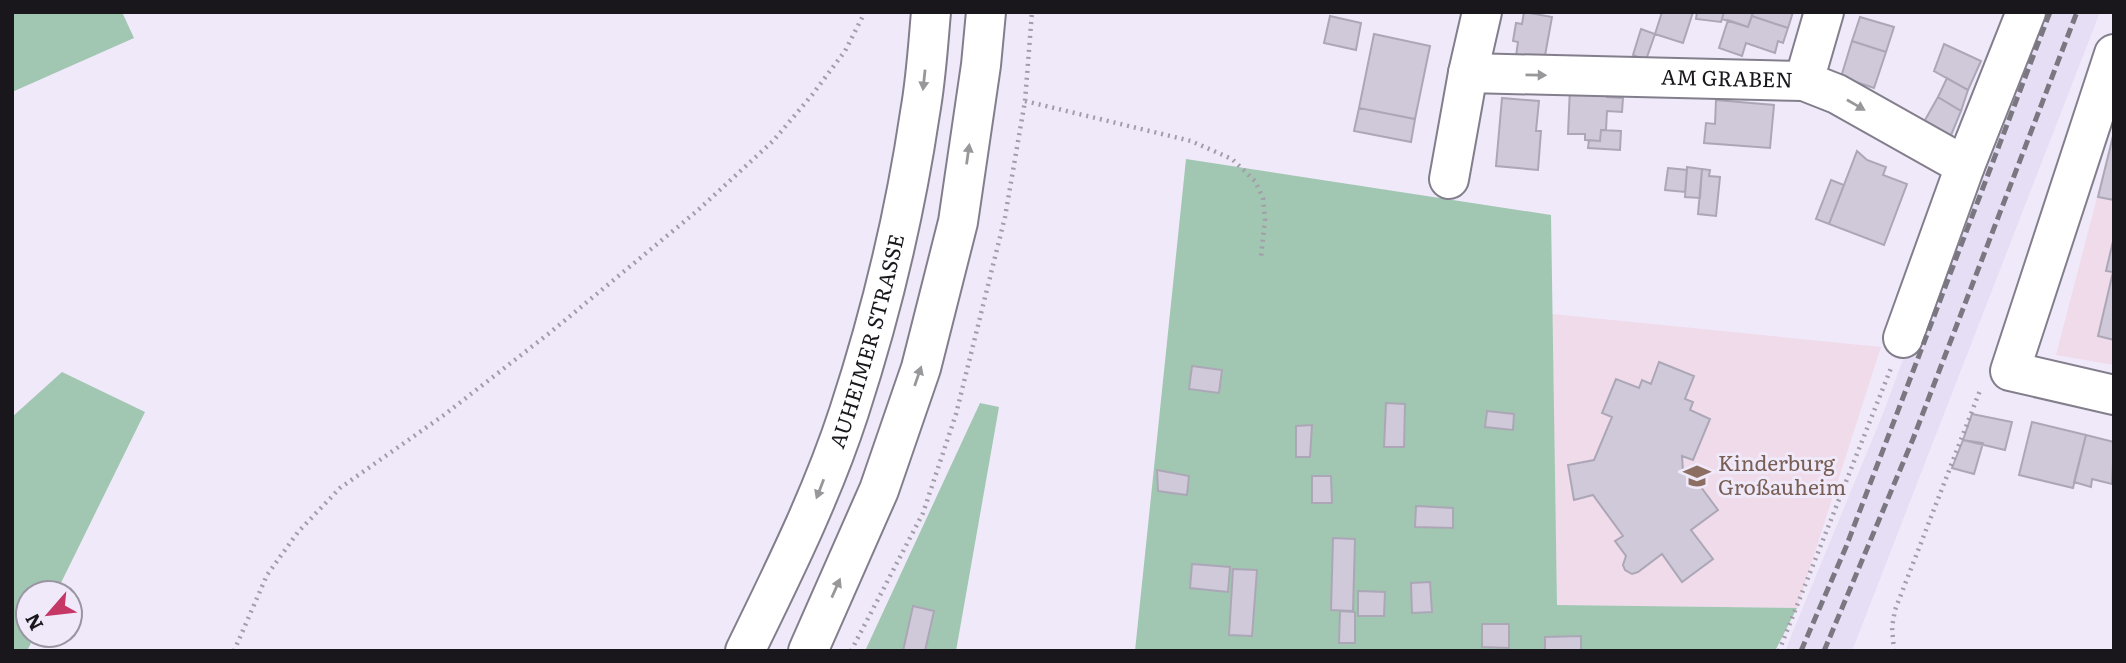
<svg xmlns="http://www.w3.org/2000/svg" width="2126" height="663" viewBox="0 0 2126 663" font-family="Literata,serif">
  <rect width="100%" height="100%" fill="#efe9f9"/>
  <path fill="#e6def5" d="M2032 12H2100L1852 651H1785L1884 411Z"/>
  <path fill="#f0dbea" d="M2114 132V365L2056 355Z
    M1552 314 1881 347 1797 608 1557 605Z"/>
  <path fill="#a1c6b1" d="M12 12H122L134 38 12 92Z
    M1186 159 1551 215 1557 605 1797 608 1775 651H1135Z
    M62 372 145 412 56 593H28V635H35L27 651H12V417Z
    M980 403 999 407 956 651H865Z"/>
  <path fill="#cfc9d9" stroke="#aca7b6" stroke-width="2" d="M1524 12 1552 17 1544 61 1516 56 1518 42 1513 41 1516 23 1522 24Z
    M1662 12H1693L1683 43 1655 34Z
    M1697 12H1724L1721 22 1696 19Z
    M1724 12H1753L1748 27 1722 19Z
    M1753 12H1793L1788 28 1752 16Z
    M1330 16 1361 23 1356 50 1324 43Z
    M1752 16 1788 28 1783 43 1778 41 1775 53 1746 43 1742 56 1719 48 1728 20 1748 27Z
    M1860 17 1894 27 1886 52 1852 41Z
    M1641 29 1655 34 1646 60 1633 55Z
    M1374 34 1430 46 1415 119 1359 108Z
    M1852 41 1886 52 1874 88 1841 77Z
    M1944 44 1981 61 1968 90 1934 71Z
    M1947 78 1968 90 1961 111 1938 97Z
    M1570 87 1608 89 1607 97 1623 98 1622 112 1607 111 1606 130H1601L1600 141 1585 140V134H1568Z
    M1938 97 1961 111 1947 145 1920 129Z
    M1502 98 1539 101 1536 131H1541L1538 170 1496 166Z
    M1716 100 1774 105 1770 148 1704 143 1706 123 1715 124Z
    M1359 108 1415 119 1411 142 1354 131Z
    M1601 130 1621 131 1620 150 1588 148 1589 140 1600 141Z
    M2114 132V200L2098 197Z
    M1857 151 1867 160 1886 167 1883 175 1907 184 1884 245 1829 224Z
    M1687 167 1702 169 1700 198 1685 197Z
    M1668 168 1687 170 1685 192 1665 190Z
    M1702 169 1710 170 1709 176 1720 177 1716 216 1698 214Z
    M1831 180 1844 185 1829 224 1816 219Z
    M2114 237V340L2098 336 2113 272 2106 271Z
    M1659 362 1694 376 1685 399 1693 402 1690 410 1710 419 1693 460 1682 456 1683 472 1692 475 1718 510 1691 530 1713 559 1682 582 1662 554 1638 572 1632 574 1625 570 1623 565 1626 556 1615 541 1623 536 1593 495 1574 500 1568 465 1594 460 1612 417 1602 413 1616 379 1639 388 1642 380 1651 384Z
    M1192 366 1222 370 1219 393 1189 389Z
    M1386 403 1405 404 1404 447H1384Z
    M1487 411 1514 414 1513 430 1485 427Z
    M1972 414 2012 422 2005 450 1963 440Z
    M2032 422 2086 435 2073 488 2019 475Z
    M1312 425 1310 457H1296V426Z
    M2086 435 2114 442 2112 484 2092 479 2091 487 2074 482Z
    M1963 440 1983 443 1974 474 1952 468Z
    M1157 470 1189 476 1187 495 1158 491Z
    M1312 476H1331L1332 503H1312Z
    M1416 506 1453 508V528L1415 527Z
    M1333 538 1355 539 1353 611 1331 610Z
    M1192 564 1230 567 1228 592 1190 588Z
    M1233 569 1257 570 1252 636 1229 635Z
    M1430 582 1432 612 1412 613 1411 583Z
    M1358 591 1385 592 1384 616H1358Z
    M913 606 934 611 925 651H903Z
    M1340 611 1355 612V643H1339Z
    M1482 624H1509V648L1482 647Z
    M1581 636V651H1545V637Z"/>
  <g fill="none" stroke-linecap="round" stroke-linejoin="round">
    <defs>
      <g id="minor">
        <path d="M2114 54 2010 371 2114 395"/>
        <path id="s1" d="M1468 73 1804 81 1837 94 1965 166"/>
        <path d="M1804 81 1824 12"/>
        <path d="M1449 179 1468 73 1482 12"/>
        <path d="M1903 338 1965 166 2026 12"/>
      </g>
      <g id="major">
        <path id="s2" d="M745 651C783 573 822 495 849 412 881 314 905 214 920 113 926 80 928 46 931 12"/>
        <path d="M808 651 879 490 921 368 958 222 981 65 986 12"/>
      </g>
    </defs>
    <use href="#minor" stroke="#837e8c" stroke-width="42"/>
    <use href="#major" stroke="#837e8c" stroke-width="42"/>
    <path stroke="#a29da9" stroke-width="4.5" stroke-dasharray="2 5" stroke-linecap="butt" d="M1025 101 1191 141 1232 159 1255 181 1263 198 1265 219 1261 257
      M234 651 267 575 298 532 340 488 444 415 552 331 697 211 773 141 812 95 845 51 865 12
      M851 651 923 513 956 414 1005 217 1025 101 1032 12
      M1779 651 1891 368
      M1894 651 1892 627 1895 610 1981 388"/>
    <use href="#minor" stroke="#fff" stroke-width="38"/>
    <use href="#major" stroke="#fff" stroke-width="38"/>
    <path stroke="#7b7781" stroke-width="5" stroke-dasharray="10 5" stroke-linecap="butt" d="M1801 651 1846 547 2050 12
      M1824 651 1913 439 2077 12"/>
  </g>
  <defs><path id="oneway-solid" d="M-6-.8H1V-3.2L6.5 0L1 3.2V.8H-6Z" transform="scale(1.75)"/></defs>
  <g fill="#989799">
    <use href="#oneway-solid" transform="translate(1536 75) rotate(1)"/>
    <use href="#oneway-solid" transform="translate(924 80) rotate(96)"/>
    <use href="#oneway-solid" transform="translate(1856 105) rotate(30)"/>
    <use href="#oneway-solid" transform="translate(968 154) rotate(-82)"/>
    <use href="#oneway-solid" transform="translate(918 376) rotate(-71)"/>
    <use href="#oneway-solid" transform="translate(820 489) rotate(111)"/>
    <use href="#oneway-solid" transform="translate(836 588) rotate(-66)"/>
  </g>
  <defs>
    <symbol id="school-bare" viewBox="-9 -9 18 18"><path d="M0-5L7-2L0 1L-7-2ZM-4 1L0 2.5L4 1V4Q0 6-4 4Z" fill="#8d6e63" stroke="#efe9f9" stroke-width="2.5" paint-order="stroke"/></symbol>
  </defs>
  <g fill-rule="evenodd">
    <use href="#school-bare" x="1678" y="457" width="38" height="38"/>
  </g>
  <g text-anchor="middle" stroke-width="6" stroke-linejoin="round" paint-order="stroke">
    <g font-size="21" fill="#19171c" stroke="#efe9f9">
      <text dy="7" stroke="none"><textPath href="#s1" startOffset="259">AM GRABEN</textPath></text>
      <text dy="7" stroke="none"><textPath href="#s2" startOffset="334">AUHEIMER STRASSE</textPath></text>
    </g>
    <g font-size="21" fill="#785e54" stroke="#efe9f9" text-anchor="start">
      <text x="1718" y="471">Kinderburg<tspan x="1718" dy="24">Großauheim</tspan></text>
    </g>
  </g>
  <rect width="2126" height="663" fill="none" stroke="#19171c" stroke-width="28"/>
  <g transform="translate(49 614) rotate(242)"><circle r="33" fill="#efe9f9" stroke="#9995a1" stroke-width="2"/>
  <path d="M0-5L12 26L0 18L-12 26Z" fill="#c53765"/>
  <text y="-10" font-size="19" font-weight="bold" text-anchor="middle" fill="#19171c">N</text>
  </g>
</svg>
